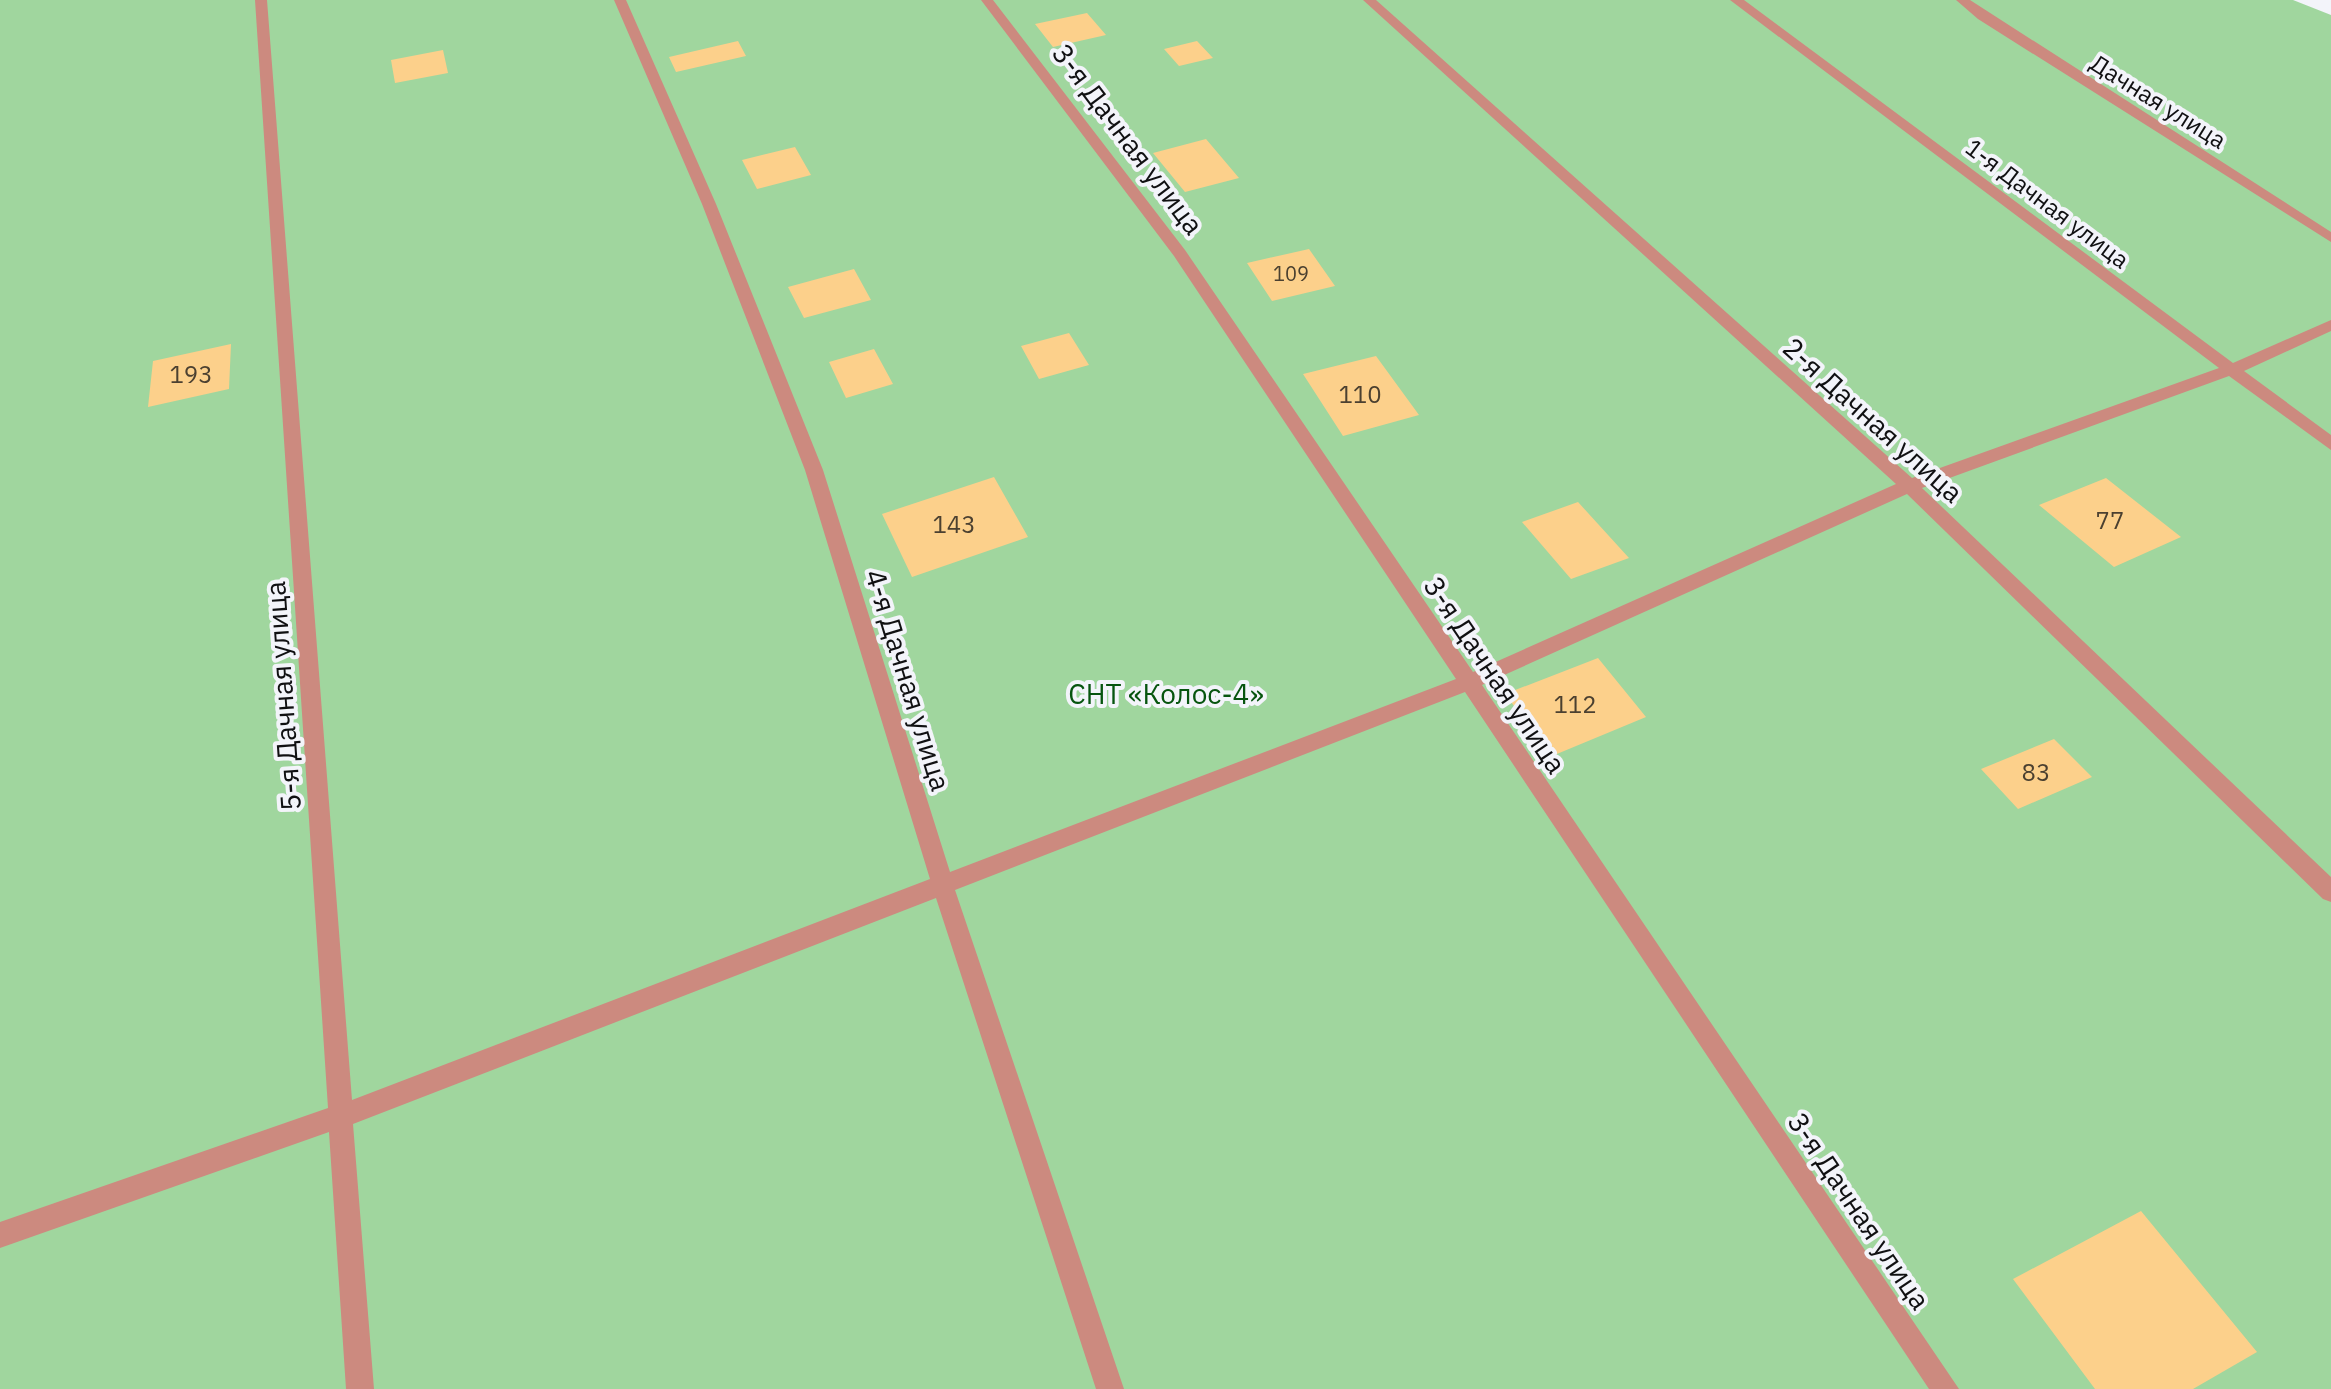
<svg xmlns="http://www.w3.org/2000/svg" width="2331" height="1389" viewBox="0 0 2331 1389" font-family="'IBM Plex Sans',sans-serif">
  <rect width="100%" height="100%" fill="#f3f4fa"/>
  <path fill="#a0d69e" d="M0 0H2293L2331 15V1389H0Z"/>
  <path fill="#fcd08b" d="M1087 13 1106 35 1053 47 1035 24Z
    M738 41 746 56 676 72 669 57Z
    M1197 41 1213 58 1179 66 1164 49Z
    M443 50 448 73 395 83 391 60Z
    M1206 139 1239 178 1185 192 1153 153Z
    M795 147 811 175 757 189 742 160Z
    M1309 249 1335 286 1272 301 1247 263Z
    M854 269 871 300 804 318 788 287Z
    M1069 333 1089 365 1039 379 1021 346Z
    M231 344 229 389 148 407 153 361Z
    M874 349 893 384 846 398 829 362Z
    M1376 356 1419 415 1343 436 1303 374Z
    M994 477 1028 537 912 577 882 514Z
    M2106 478 2181 537 2114 567 2039 505Z
    M1578 502 1629 558 1571 579 1522 522Z
    M1598 658 1646 717 1552 756 1505 694Z
    M2054 739 2092 777 2018 809 1981 769Z
    M2141 1211 2257 1352 2193 1389H2095L2013 1279Z"/>
  <g fill="none" stroke-linecap="round" stroke-linejoin="round">
    <path fill="#cc8a7f" fill-rule="evenodd" d="M255 0H267L352 1100 930 879 805 470 702 204 614 0H626L716 204 823 470 950 872 1456 679 1174 256 981 0H993L1185 250 1473 672 1896 484 1363 0H1376L1912 478 2219 368 1730 0H1744L2233 363 2331 320V331L2244 371 2331 435V450L2229 376 1922 488 2331 877V902L2323 899 1907 494 1482 685 1959 1389H1929L1465 692 955 890 1124 1389H1096L936 898 353 1124 374 1389H346L329 1132 0 1248V1222L328 1108Z
      M1956 0H1970L2331 232V242L1978 19Z"/>
  </g>
  <g text-anchor="middle" stroke-width="8" stroke-linejoin="round" paint-order="stroke">
    <g font-size="20" fill="#4b4030">
      <text x="1291" y="281">109</text>
    </g>
    <g font-size="24" fill="#101012" stroke="#f3f4fa">
      <text transform="translate(2158 102) rotate(32)" y="8">Дачная улица</text>
      <text transform="translate(2047 204) rotate(37)" y="8">1-я Дачная улица</text>
    </g>
    <g font-size="24" fill="#4b4030">
      <text x="191" y="383">193</text>
      <text x="1360" y="403">110</text>
      <text x="2110" y="529">77</text>
      <text x="954" y="533">143</text>
      <text x="1575" y="713">112</text>
      <text x="2036" y="781">83</text>
    </g>
    <g font-size="28" fill="#101012" stroke="#f3f4fa">
      <text transform="translate(1128 139) rotate(53)" y="10">3-я Дачная улица</text>
      <text transform="translate(1873 420) rotate(42)" y="10">2-я Дачная улица</text>
      <text transform="translate(1495 675) rotate(56)" y="10">3-я Дачная улица</text>
      <text transform="translate(908 680) rotate(73)" y="10">4-я Дачная улица</text>
      <text transform="translate(283 696) rotate(-94)" y="10">5-я Дачная улица</text>
      <text transform="translate(1859 1211) rotate(56)" y="10">3-я Дачная улица</text>
    </g>
    <g font-size="28" fill="#07550f" stroke="#f3f4fa">
      <text x="1166" y="704">СНТ «Колос-4»</text>
    </g>
  </g>
</svg>
